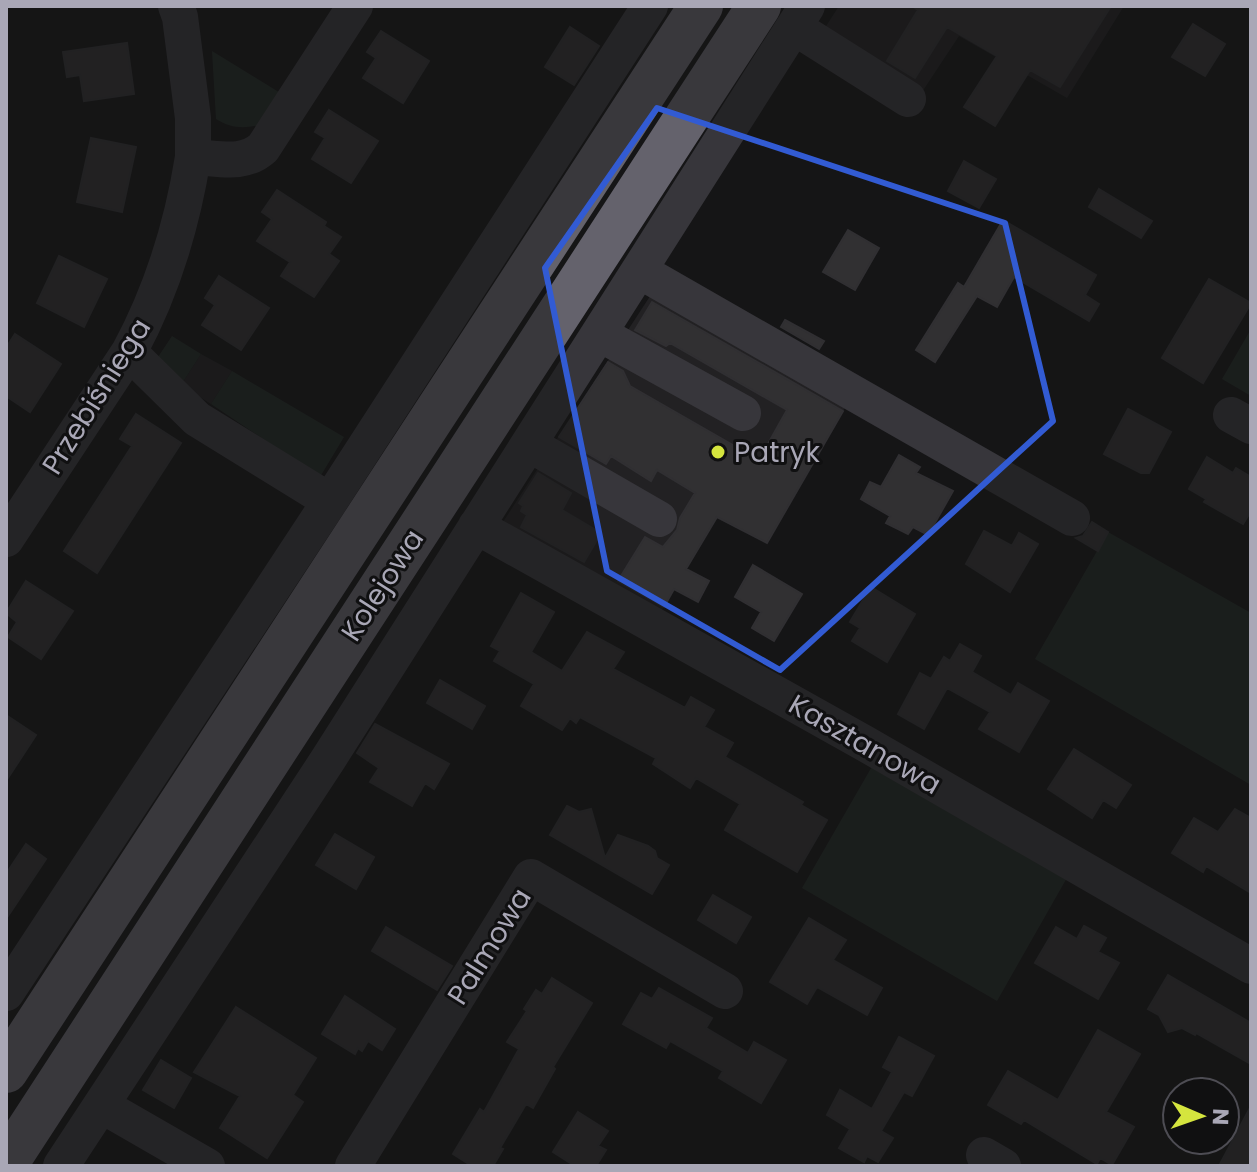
<svg xmlns="http://www.w3.org/2000/svg" width="1257" height="1172" viewBox="0 0 1257 1172" font-family="Poppins,sans-serif">
  <rect width="100%" height="100%" fill="#151516"/>
  <path fill="#222123" d="M839 6H1124L1067 98 959 36 920 95 821 34Z
    M654 290 847 404 783 515 735 487 660 613 503 522Z
    M201 354 232 371 211 404 181 385Z"/>
  <path fill="#212925" d="M212 51 282 94 260 125C242 129 231 128 216 119Z
    M1251 329V396L1222 379Z
    M172 336 201 354 181 385 158 357Z
    M232 371 344 437 320 477 211 404Z
    M1108 532 1251 613V785L1035 659Z
    M874 763 1068 876 997 1001 802 888Z"/>
  <path fill="#313032" stroke="#302f32" stroke-width="2" d="M912 6H1111L1060 87 1030 70 995 126 964 107 997 56 947 27 915 78 887 61 918 10Z
    M1193 24 1225 44 1205 76 1172 57Z
    M570 27 599 46 574 85 545 67Z
    M381 31 429 61 403 103 363 78 376 58 367 52Z
    M127 43 134 94 84 101 80 75 67 77 63 52Z
    M329 110 378 141 351 183 312 159 325 138 315 132Z
    M91 138 136 147 122 212 77 202Z
    M964 161 996 179 979 208 948 191Z
    M1099 189 1152 221 1141 238 1089 207Z
    M277 190 326 222 324 226 341 237 329 254 339 261 314 297 281 276 290 262 257 241 272 219 262 212Z
    M1003 220 1096 275 1085 295 1099 304 1089 321 1014 277 997 307 977 296 935 362 916 350 958 283 964 287Z
    M848 230 879 248 855 290 823 272Z
    M59 256 107 279 84 327 37 303Z
    M219 276 269 308 241 350 202 325 215 305 205 298Z
    M1209 279 1251 303 1203 383 1162 358Z
    M652 302 843 411 767 543 717 517 686 569 709 581 698 602 674 589 664 607 618 581 645 537 663 547 677 530 680 518 695 493 657 470 651 481 611 456 606 464 559 437 608 362 623 371 630 386 759 460 787 410 670 343 666 346 635 330Z
    M785 320 824 341 819 349 781 327Z
    M15 334 61 364 30 412 6 396V348Z
    M1128 409 1171 432 1149 473H1141L1104 454Z
    M136 414 181 443 97 573 64 551 132 446 120 439Z
    M899 455 920 467 916 473 953 491 928 535 913 527 908 534 886 523 890 516 861 499 870 482 881 487Z
    M1207 457 1233 473 1236 468 1251 477V511L1243 524 1204 502 1206 499 1189 489Z
    M538 473 571 493 562 510 601 533 584 562 521 527 527 515 521 511 523 506 519 503Z
    M1092 522 1108 532 1098 551 1076 538 1083 536Z
    M984 531 1012 546 1019 533 1038 544 1010 592 966 564Z
    M753 565 802 594 774 641 752 628 761 612 735 597Z
    M26 581 73 611 41 659 8 637 17 622 6 613Z
    M871 587 915 614 887 662 852 641 860 628 850 622Z
    M521 593 554 612 531 652 562 671 587 632 624 652 613 669 685 708 691 697 714 710 704 727 733 743 725 757 803 802 801 805 827 820 797 872 725 830 740 804 696 778 690 788 653 764 656 758 580 717 576 723 570 718 562 730 521 706 534 684 494 661 500 651 491 646Z
    M960 644 981 656 972 672 1011 695 1018 683 1049 701 1019 752 979 729 990 712 947 688 924 729 898 714 920 673 931 679 944 657 950 661Z
    M440 680 485 706 472 729 427 703Z
    M6 715 36 735 6 781Z
    M375 724 449 764 434 789 425 783 412 806 370 782 379 768 357 753Z
    M1074 749 1131 785 1116 808 1103 800 1092 818 1048 789Z
    M567 806 579 812 591 809 605 858 618 835 648 846 655 851 657 858 669 865 652 894 550 835Z
    M1235 809 1251 818V893L1206 866 1203 872 1172 853 1194 818 1218 832Z
    M335 834 374 857 356 889 316 865Z
    M26 844 46 859 6 919V874Z
    M713 895 751 917 736 943 698 920Z
    M809 918 846 940 833 960 882 988 867 1015 817 987 807 1004 770 982Z
    M1084 926 1106 938 1098 952 1119 963 1098 999 1035 963 1056 927 1077 939Z
    M386 927 452 966 437 990 372 951Z
    M1168 975 1251 1023V1064L1196 1033 1195 1035 1182 1028 1168 1032 1159 1015 1148 1009Z
    M552 978 592 1003 553 1067 555 1069 533 1108 526 1104 500 1148 503 1149 493 1166H472L453 1154 480 1109 484 1112 519 1049 507 1042 527 1011 524 1009 536 990 542 994Z
    M659 988 712 1018 706 1028 748 1053 754 1042 786 1060 761 1103 719 1078 723 1071 670 1041 666 1048 623 1024 641 993 652 999Z
    M345 996 395 1029 382 1050 368 1041 362 1051 358 1048 355 1054 322 1034Z
    M236 1007 316 1058 293 1095 303 1102 267 1158 220 1128 240 1096 194 1072Z
    M1098 1030 1140 1054 1106 1112 1134 1127 1112 1165 1100 1158 1097 1164 1024 1120 1021 1124 988 1105 1008 1071 1058 1100Z
    M899 1037 934 1056 912 1096 904 1092 881 1131 893 1138 878 1162 867 1156 864 1162 839 1148 850 1129 827 1115 840 1090 872 1109 892 1072 883 1067Z
    M161 1060 191 1078 174 1108 143 1090Z
    M1251 1106V1166H1219Z
    M578 1112 608 1131 598 1146 606 1150 596 1166H575L553 1152Z"/>
  <g fill="none" stroke-linecap="round" stroke-linejoin="round">
    <path stroke="#37363b" stroke-width="36" d="M176 6 180 17 193 118V157
      M794 27 908 99
      M640 271 1072 518
      M600 334 743 413
      M129 352 197 419 330 501
      M1231 415 1251 426
      M529 444 659 519
      M476 526 864 743 1251 966
      M6 539 129 352C162 291 182 226 193 157 219 158 243 166 263 148L355 6
      M6 993 330 501 650 6
      M101 1105 207 1166
      M984 1155 1003 1166
      M61 1166 329 758 807 6
      M353 1166 531 877 725 991"/>
    <path stroke="#64626c" stroke-width="44" d="M6 1071 701 6
      M6 1164 759 6"/>
  </g>
  <path d="M0 0H1257V1172H0ZM657 108 1005 223 1053 421 780 670 607 571 545 268Z" fill="#151516" fill-opacity=".55" fill-rule="evenodd"/>
  <path fill="none" stroke="#325bd3" stroke-width="6" stroke-linejoin="round" d="M657 108 1005 223 1053 421 780 670 607 571 545 268Z"/>
  <circle fill="#d5e53e" stroke="#101011" stroke-width="3" cx="718" cy="452" r="8"/>
  <g text-anchor="middle" stroke-width="6" stroke-linejoin="round" paint-order="stroke">
    <g font-size="28" fill="#a9a7b6" stroke="#101011">
      <text transform="translate(96 396) rotate(-58)" y="10">Przebiśniega</text>
      <text transform="translate(382 585) rotate(-57)" y="10">Kolejowa</text>
      <text transform="translate(865 744) rotate(30)" y="10">Kasztanowa</text>
      <text transform="translate(489 946) rotate(-58)" y="10">Palmowa</text>
    </g>
    <g font-size="28" fill="#a9a7b6" stroke="#101011" text-anchor="start">
      <text x="734" y="462">Patryk</text>
    </g>
  </g>
  <rect width="1257" height="1172" fill="none" stroke="#a9a7b6" stroke-width="16"/>
  <g transform="translate(1201 1116) rotate(92)"><circle r="38" fill="#101011" stroke="#4d4c53" stroke-width="2"/>
  <path d="M0-6L14 30L0 20L-14 30Z" fill="#d5e53e"/>
  <text y="-12" font-size="22" font-weight="bold" text-anchor="middle" fill="#a9a7b6">N</text>
  </g>
</svg>
